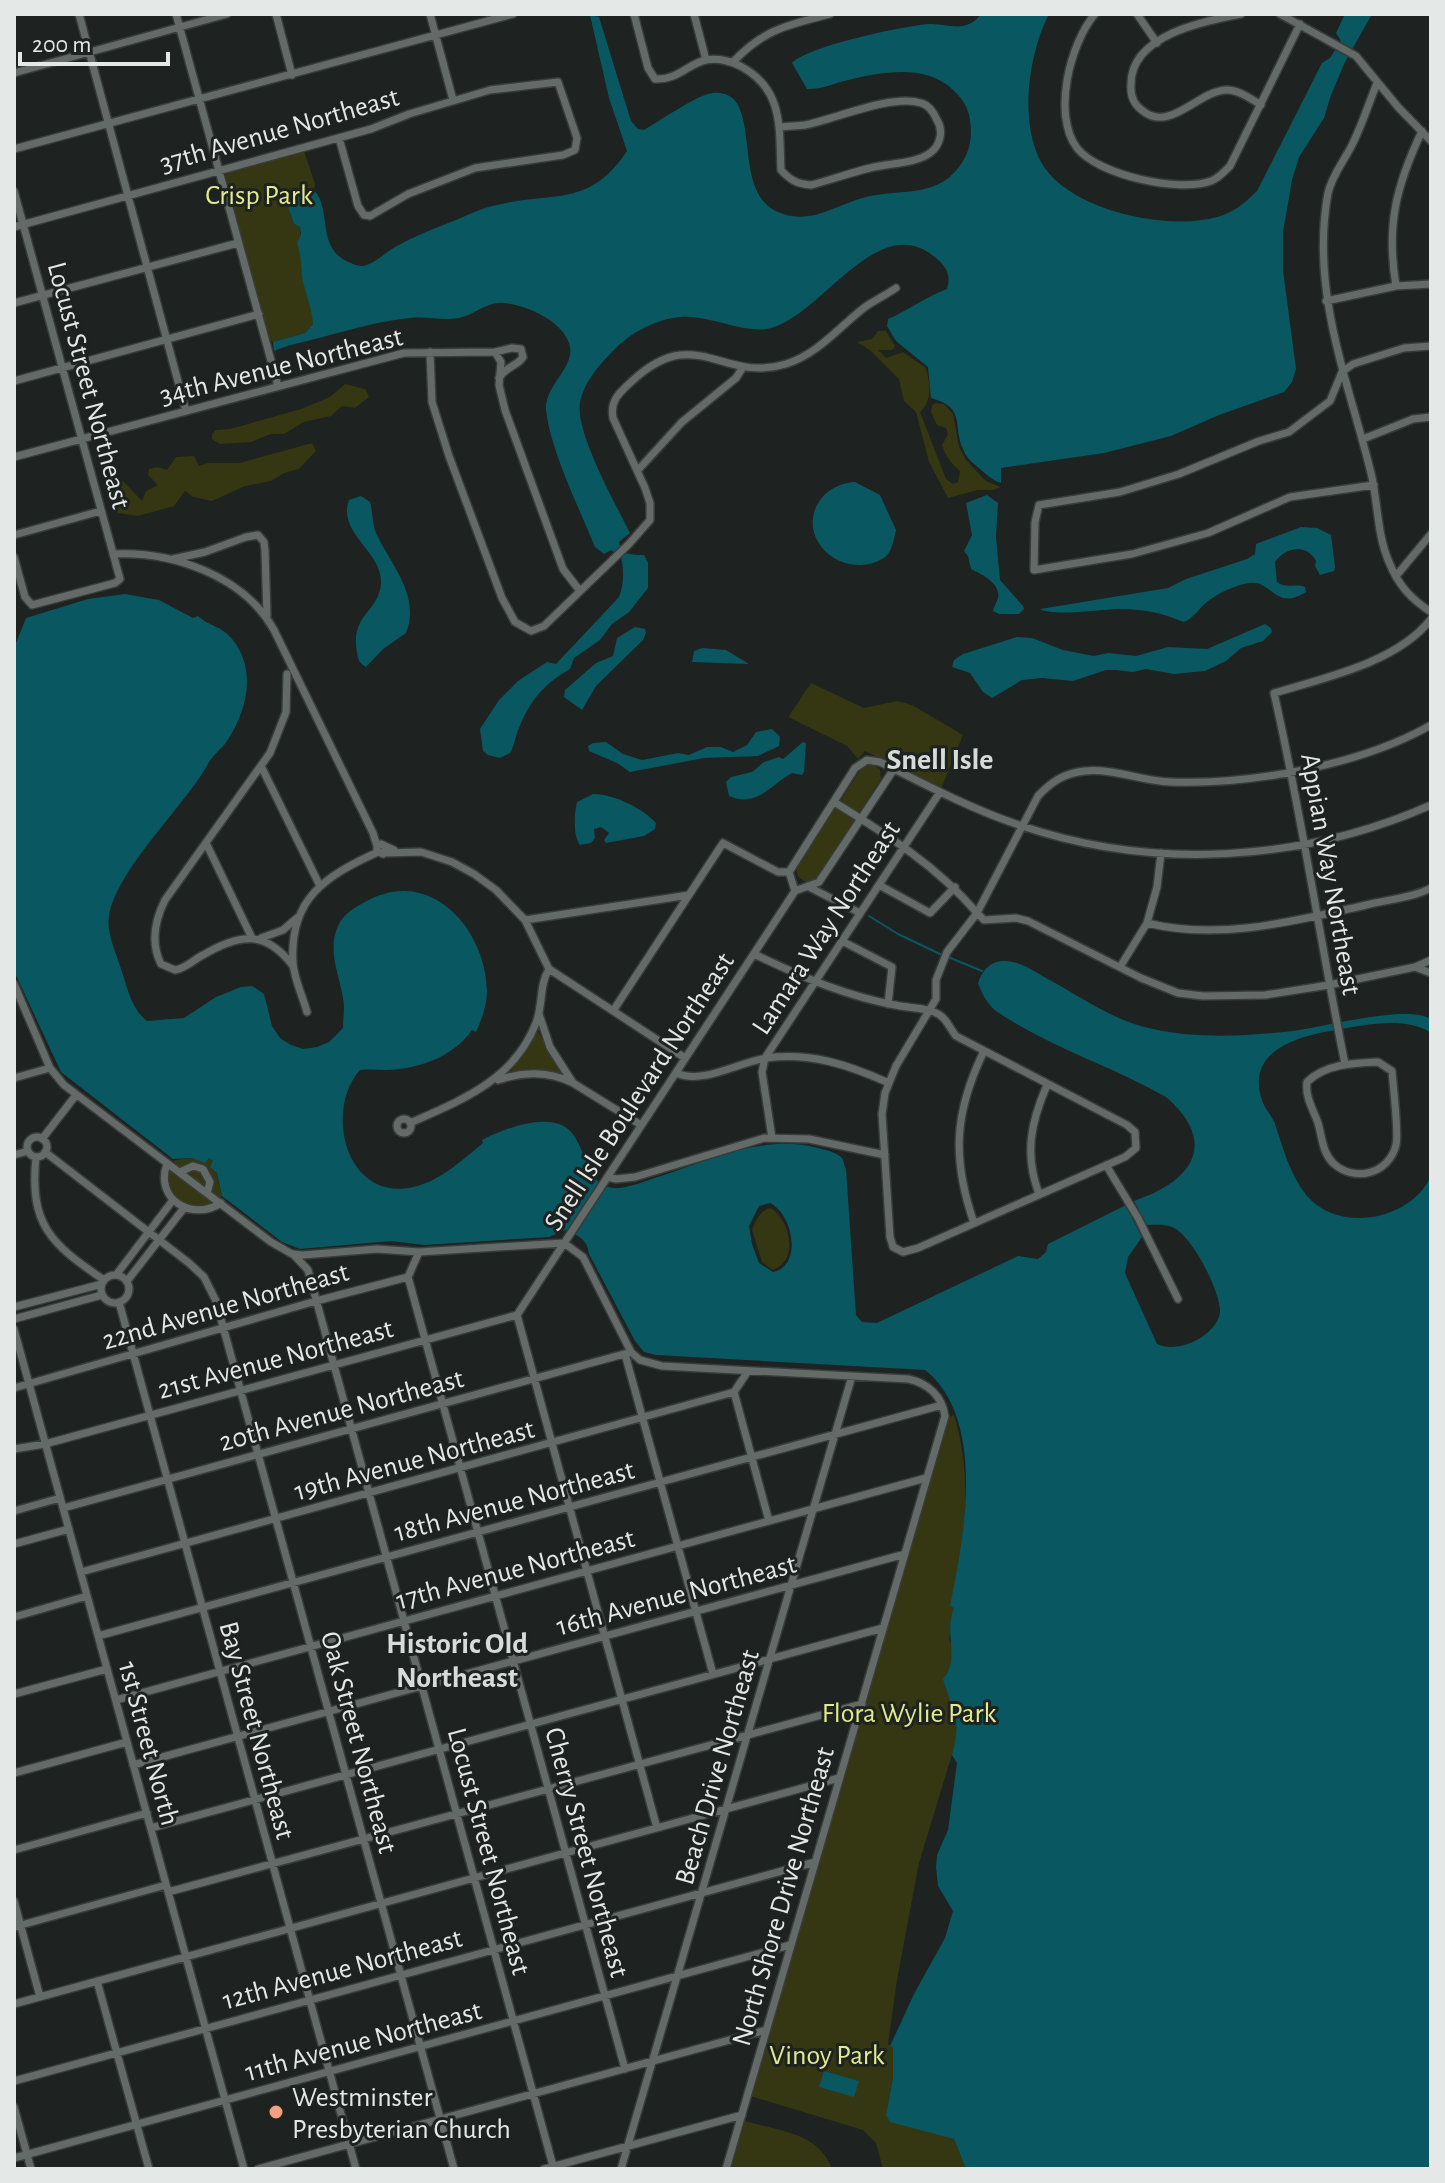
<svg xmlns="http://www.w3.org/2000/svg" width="1445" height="2183" viewBox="0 0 1445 2183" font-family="'Alegreya Sans',sans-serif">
  <rect width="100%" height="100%" fill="#1e2220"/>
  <path fill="#343712" d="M304 151 315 184 314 190 291 194 288 207 294 224 300 227 302 277 313 312V324L305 333 273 342 269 340 224 177 227 172Z
    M878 331H886L895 346 892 350H878L886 358 903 352 926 368C930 385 933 400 920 412L946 479 953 484 958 482 960 471C951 463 946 457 942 445L948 434 946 428 937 425 931 412 932 405 935 403 944 404 953 414 959 447 966 460 986 481 1001 487 993 490H978L948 498 929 462 916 412 904 401 899 379 871 351 857 342 872 339Z
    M345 384 365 389 369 397 355 408 342 406 331 416 304 422 284 434H271L251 442 220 444 212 439V434L216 430 230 429 301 409 330 397Z
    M312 443 316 451 299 469 284 473 271 481 245 486 212 501 193 497 185 491 174 506 138 516 118 513C109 507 106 490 112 481H123L142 501 146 491 158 485 148 475 149 469 157 467 167 470 176 457 194 456 199 466 208 463H240Z
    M811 683 864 708 897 701 912 705 963 735 941 789 865 751 858 759 847 746 790 718 789 716Z
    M871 764 880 769 881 779 816 879 808 882C800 880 795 875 797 867L863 766Z
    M537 1030 563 1074 537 1069 510 1073Z
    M192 1158 201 1160 209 1158 214 1162 222 1196C202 1223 161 1199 168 1167L175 1160Z
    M770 1208C790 1218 800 1262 772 1270L762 1262 752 1230C756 1220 760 1211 770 1208Z
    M954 1415C974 1481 964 1540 951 1606L955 1607 949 1638 953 1651 951 1667 945 1676V1685L956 1714 957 1738 919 1863 897 1980 888 2044 893 2047V2078L886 2115 954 2139 966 2169H883L876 2143 863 2130 750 2096 949 1417Z
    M745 2121C778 2131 819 2132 832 2169H731Z"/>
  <path fill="#095760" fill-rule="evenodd" d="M981 14H1049C1028 55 1018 127 1044 167 1074 211 1167 231 1217 217 1233 213 1246 202 1257 191L1322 63 1330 58 1341 41 1336 33 1345 14H1372L1345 62 1331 95 1324 118 1299 157 1292 180 1283 232V270L1296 369 1292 382 1284 392 1219 415 1171 436 1104 453 1001 468V483C992 480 987 475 980 469 973 463 966 458 963 449 952 425 967 408 931 398L928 367 896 341 887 326 888 319C909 310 927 296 947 289 951 276 947 267 936 258 879 208 823 314 771 328 745 335 711 315 681 317 655 319 630 333 612 352 598 366 583 384 580 403 575 432 616 505 630 533L619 542C621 555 633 555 644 555L648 563V588L629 612 612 624 600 640 574 658 570 669C545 683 530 700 519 728 515 736 515 745 510 753L500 758 488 755 483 751 480 729 499 700 518 681 547 662 556 664 619 597C624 585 624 569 621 557L611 550 604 554 595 547C580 510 549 447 546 409 545 384 577 367 569 343 561 320 526 305 504 303 488 301 474 315 459 318 443 321 426 316 410 318 378 321 346 331 315 339 300 343 287 345 274 351L273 342 305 333 313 324C312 307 305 293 302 277 301 264 301 254 297 243L301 234 300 227 294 224 288 207 291 195 298 191 314 190C333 211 315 250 351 263 354 265 359 266 363 266 374 264 385 253 395 247 413 237 432 229 451 222 466 216 481 208 497 205 554 191 589 208 627 151L609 98 590 15 599 17 631 121 638 129 644 130C658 122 698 94 713 93 765 88 730 186 774 210 808 228 834 205 866 197 904 188 940 199 963 161 971 148 972 134 970 120 968 107 962 98 952 89 925 64 882 72 848 80 835 83 821 90 807 89L792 63C808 46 903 26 929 24 941 23 956 29 966 25 973 23 977 19 981 14Z
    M855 482 880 495 896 530C894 538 893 547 888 554 872 571 839 567 824 550 799 523 818 484 855 482Z
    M987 495 998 503 996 537 1000 580 1023 606 1024 609 1019 614H999L993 611C994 606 997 602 998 598 1001 583 981 574 971 569L968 556 964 551 972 535 966 503Z
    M361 496 370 502C373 512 372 523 376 533 391 565 421 596 406 633L383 649 366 667C359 663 358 660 357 652 350 615 378 613 381 584 383 551 337 534 349 500Z
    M1301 527 1317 528 1331 535 1335 567 1334 571 1320 575 1315 566 1316 561C1306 543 1286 547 1275 562L1277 582C1286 589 1297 583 1305 587L1306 592C1274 612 1272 579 1249 583 1235 585 1219 593 1208 601 1199 608 1194 618 1184 622 1164 614 1145 609 1122 609 1102 609 1054 617 1040 609L1168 588 1186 579 1247 559 1255 554 1256 544Z
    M125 594 159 600 193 618 198 616C211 628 223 625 236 644 256 674 246 713 227 741 221 750 213 754 208 764 184 807 117 869 109 916 106 932 116 953 121 969 127 986 131 1009 147 1021L184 1018 216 997 241 987 252 986 264 994 272 1026 280 1038 291 1045 303 1049 317 1047 329 1042 343 1028C343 1018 345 1008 343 998 339 973 327 950 338 926 343 914 355 907 365 902 429 865 486 928 487 991 487 1005 482 1019 476 1032L472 1030C453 1057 419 1069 386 1070 377 1070 369 1069 360 1070 325 1109 344 1198 409 1188 438 1183 461 1161 483 1143L482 1140C503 1129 553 1109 572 1133 588 1153 587 1191 620 1188 634 1186 648 1180 661 1176 710 1160 762 1135 814 1147 822 1149 837 1152 842 1158 844 1161 844 1166 846 1169L856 1315 862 1322 877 1323 1018 1256 1038 1259 1046 1252 1048 1244 1126 1205 1130 1214 1139 1210 1134 1201C1191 1182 1220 1144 1166 1097 1114 1067 1048 1046 999 1013 988 1006 982 994 978 983 982 971 990 961 1003 961 1019 960 1035 972 1048 979 1081 997 1116 1022 1153 1029 1199 1039 1245 1036 1293 1031 1324 1027 1407 1004 1431 1019V1033C1406 1016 1364 1025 1336 1030 1298 1036 1243 1051 1263 1103 1266 1110 1272 1116 1275 1124 1283 1148 1290 1175 1307 1196 1340 1234 1411 1220 1431 1176V2169H966L954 2139 890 2122 886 2115 893 2078V2047L890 2046 915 1992 945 1938 953 1911 938 1886 936 1867 937 1855 948 1830 957 1763 952 1755C962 1718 953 1713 943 1679 961 1657 943 1635 954 1608L950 1606C964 1538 987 1419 925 1370L656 1355 644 1352 635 1341 589 1254C587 1239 579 1236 566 1230L549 1237 424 1245 391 1241 300 1249 282 1242 222 1196 217 1173 210 1167 213 1161 209 1158 205 1163 192 1158 173 1159 61 1072 14 971V648L26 618 88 599ZM770 1203C793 1214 803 1266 773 1272L759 1263 752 1244 749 1226 759 1206ZM1140 1213 1147 1225C1155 1225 1164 1224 1172 1227 1191 1234 1220 1290 1220 1311 1219 1334 1179 1355 1157 1344L1125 1273 1128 1257 1142 1237 1132 1218Z
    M1265 624 1271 628 1272 632 1263 641 1241 648 1226 661 1205 671 1174 674 1146 669 1133 672 1116 670H1106L1073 681 1042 678 1022 680 992 698 983 692 970 673 952 667 954 660 963 654 1017 637 1032 638 1063 650 1094 656 1108 653 1136 656 1168 647 1207 649Z
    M635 627 645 629 646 633 643 640 596 686 582 710 564 697 565 690 596 663 613 656 617 638Z
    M702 648 726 650 749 664 692 662 694 651Z
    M772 729 780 737 779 746 758 756 704 758 630 772 617 763 589 751 588 746 593 743 606 742 623 754 642 760 678 753 689 755 707 747H721L733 752 747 745 756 732Z
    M803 742 806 743 804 772 802 775 792 773C769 786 757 808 729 796L726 782 731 777 752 772 764 762 779 757 783 759Z
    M593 794C612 793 644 809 656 823L655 829 644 836 606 843 604 840 609 833 601 827 594 829 595 838 591 843 580 845C573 835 574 815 577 802Z
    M824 2071 859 2081 854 2097 819 2087Z"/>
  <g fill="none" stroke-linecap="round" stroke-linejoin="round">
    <path stroke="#095760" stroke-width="2" d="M869 916 898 934 942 955
      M948 957 982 971"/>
    <defs>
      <path id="minor" d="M79 14 186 411
        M176 14 278 386
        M276 14 292 75
        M430 14 453 100
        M634 14 648 68 655 79C679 80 687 64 706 60 718 58 732 61 742 67 784 90 779 129 781 170 790 180 797 184 811 185 830 180 850 173 870 168 888 163 915 164 930 153 940 146 944 131 937 120 934 113 929 105 921 103 890 94 836 119 805 125 798 126 789 126 781 127
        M694 14 706 60
        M1095 14C1070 43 1052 115 1077 148 1098 175 1179 193 1211 181 1219 178 1224 172 1230 166L1300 24
        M1137 14 1157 43
        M1241 14C1204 21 1131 35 1131 84 1130 95 1134 105 1143 111 1170 133 1199 90 1227 90 1239 90 1251 99 1261 105
        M1280 14 1356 56 1398 107 1431 141
        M733 62C764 29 788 25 830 14
        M14 73 227 14
        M1377 83C1369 103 1362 125 1352 145 1344 161 1332 175 1328 193 1310 291 1348 380 1371 473 1378 502 1377 535 1389 562 1398 585 1411 599 1431 612
        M14 149 513 14
        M14 191 120 579 115 583 32 605 25 597 14 557
        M14 227 371 129 409 114 490 90 558 82 577 138 575 150 563 155 475 168 408 194 370 216 364 215 358 206 339 138
        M1396 286C1386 226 1396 186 1422 131
        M1326 301 1396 286 1431 284
        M14 303 238 243
        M430 352 432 402 449 456 502 598 515 622 531 631 544 626 629 544 650 520V503L645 488 613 418C610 401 618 394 631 382 696 321 721 384 786 364 818 354 839 327 865 307 875 300 886 295 896 288
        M495 352 501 362 499 385 505 410 563 569 580 591
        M14 381 259 314
        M1363 439 1413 419 1431 417
        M14 457 404 353 495 352 512 348 521 349 523 357C518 366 506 366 499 378
        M638 470 682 422 736 378 743 367
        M1374 485 1290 497 1208 533 1132 554 1034 570 1035 522 1039 505 1120 492 1179 474 1259 441 1289 432 1330 401 1342 372 1353 364 1404 348 1431 346
        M14 535 101 511
        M113 554C173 551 244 576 274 630L373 833 377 846
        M173 559 205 552 246 537 258 535 264 542 265 551 267 615
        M1396 576 1431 534
        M287 674 286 712 270 753 165 900C155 920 150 942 161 964L175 970C186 968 193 960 203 955 240 933 266 930 293 966
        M261 766 319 884
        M834 802C886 834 937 866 977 913L1038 796C1052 781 1065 773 1085 771 1113 768 1142 781 1170 782 1251 785 1361 765 1431 725
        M206 843 252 938
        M386 847 383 854 377 851V846L381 844 394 850
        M384 853 421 852 452 862 474 874 496 890 525 920 549 969 685 1058
        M879 885 930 913 955 887
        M809 887 860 913
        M795 891 789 872 855 768 867 760 880 762C926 785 971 809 1019 825 1153 871 1302 862 1431 805
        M525 920 689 895
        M1147 923C1219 941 1295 921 1366 905 1386 900 1412 898 1431 888
        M261 938 283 930 297 918
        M842 941 892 967 888 1004
        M754 954C802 977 848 997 900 1006 912 1008 932 1008 941 1016 947 1020 951 1030 956 1036L1127 1125 1135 1132 1136 1148 1125 1157 918 1248 903 1252 893 1247 890 1237 882 1114 885 1093 896 1066 936 999V980L947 952 977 913 984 920 1016 918 1028 921 1141 978 1178 993 1203 996 1265 995 1329 985 1415 967 1431 973
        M1120 967 1147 923 1157 887 1161 853
        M1415 967 1431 960
        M14 984 50 1068 64 1085 271 1242 292 1254 303 1255 377 1249 419 1252 564 1243 583 1257 631 1352 640 1360 662 1366 908 1379C928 1383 942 1396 945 1416L726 2169
        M613 1011 723 843 778 872H789
        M307 1012C303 997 294 979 293 963 289 899 325 876 378 852
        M539 1014 550 1047 573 1083 641 1125
        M1378 1062 1392 1071C1393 1086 1399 1133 1396 1145 1389 1174 1354 1183 1333 1163 1322 1152 1322 1136 1318 1123 1313 1109 1305 1097 1307 1082 1325 1064 1354 1063 1378 1062Z
        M1345 1064C1320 941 1302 816 1274 693 1325 678 1398 662 1431 619
        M676 1073C703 1085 738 1062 767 1058 810 1052 849 1065 889 1083
        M14 1078 50 1068
        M498 1080C522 1072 548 1071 571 1082
        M397 1126a7 7 0 1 1 14 0a7 7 0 1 1-14 0Z
        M410 1123C462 1100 514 1080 536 1023 543 1006 539 985 549 969
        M27 1147a10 10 0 1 1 20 0a10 10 0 1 1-20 0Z
        M772 1138 762 1072 765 1058 940 792
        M42 1139 76 1095
        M45 1152 189 1263 204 1277 216 1301 454 2169
        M14 1155 28 1151
        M36 1157C29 1225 51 1244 104 1280
        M167 1164C154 1199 192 1222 221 1203
        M1106 1165 1138 1218 1178 1299
        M180 1172 193 1166 203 1169 210 1182 207 1193
        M608 1177 616 1179 635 1177 764 1138 809 1139 885 1155
        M1039 1194C1024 1154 1031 1122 1047 1085
        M974 1223C952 1159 954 1114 983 1053
        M293 1254 308 1270 553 2166
        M101 1289a14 14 0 1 1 28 0a14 14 0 1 1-28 0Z
        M116 1275 173 1200
        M408 1277 625 2069
        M127 1281 184 1208
        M119 1302 356 2169
        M14 1307 102 1284
        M517 1315 795 891 819 882 894 769
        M517 1315 657 1828
        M14 1319 102 1295
        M14 1329 244 2169
        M625 1354 713 1674
        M14 1388 316 1301 408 1277 419 1252
        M734 1392 769 1521
        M14 1449 45 1444 517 1315
        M63 1508 631 1352
        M14 1511 60 1498
        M14 1544 69 1529
        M81 1572 734 1392 748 1371
        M14 1617 87 1596
        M98 1636 942 1405
        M14 1694 107 1669
        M116 1700 926 1478
        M133 1765 905 1554
        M14 1773 127 1742
        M151 1828 883 1628
        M14 1850 147 1813
        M168 1892 862 1704
        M14 1901 40 1997
        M14 1927 166 1885
        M97 1981 149 2169
        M14 2004 839 1778
        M14 2081 815 1862
        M14 2107 31 2169
        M14 2158 790 1945
        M258 2169 766 2030
        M544 2169 742 2115
        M621 2169 852 1376"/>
    </defs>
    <use href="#minor" stroke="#383c3a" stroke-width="10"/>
    <use href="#minor" stroke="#646a67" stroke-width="7"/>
  </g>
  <circle fill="#f2a17e" stroke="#1e2220" stroke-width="3" cx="276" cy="2112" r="8"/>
  <g text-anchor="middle" stroke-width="6" stroke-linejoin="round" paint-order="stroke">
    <g font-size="28" fill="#e4e8e6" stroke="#1e2220">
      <text transform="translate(279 129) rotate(-16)" y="10">37th Avenue Northeast</text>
      <text transform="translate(281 365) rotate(-14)" y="10">34th Avenue Northeast</text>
      <text transform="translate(90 385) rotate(75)" y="10">Locust Street Northeast</text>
      <text transform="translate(1332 874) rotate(80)" y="10">Appian Way Northeast</text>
      <text transform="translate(825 927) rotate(-57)" y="10">Lamara Way Northeast</text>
      <text transform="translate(638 1091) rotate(-57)" y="10">Snell Isle Boulevard Northeast</text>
      <text transform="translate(225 1305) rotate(-16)" y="10">22nd Avenue Northeast</text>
      <text transform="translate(275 1358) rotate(-15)" y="10">21st Avenue Northeast</text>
      <text transform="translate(341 1409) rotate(-15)" y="10">20th Avenue Northeast</text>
      <text transform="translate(414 1459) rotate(-15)" y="10">19th Avenue Northeast</text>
      <text transform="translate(514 1500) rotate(-15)" y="10">18th Avenue Northeast</text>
      <text transform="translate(515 1568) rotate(-15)" y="10">17th Avenue Northeast</text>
      <text transform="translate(676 1594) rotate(-15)" y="10">16th Avenue Northeast</text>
      <text transform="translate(258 1730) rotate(75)" y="10">Bay Street Northeast</text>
      <text transform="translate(360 1742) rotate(75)" y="10">Oak Street Northeast</text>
      <text transform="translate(150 1743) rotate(75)" y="10">1st Street North</text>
      <text transform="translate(716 1767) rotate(-74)" y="10">Beach Drive Northeast</text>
      <text transform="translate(490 1851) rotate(75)" y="10">Locust Street Northeast</text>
      <text transform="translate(588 1852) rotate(75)" y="10">Cherry Street Northeast</text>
      <text transform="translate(782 1896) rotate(-74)" y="10">North Shore Drive Northeast</text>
      <text transform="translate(342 1968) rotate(-15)" y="10">12th Avenue Northeast</text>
      <text transform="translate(363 2040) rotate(-15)" y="10">11th Avenue Northeast</text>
    </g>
    <g font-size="28" fill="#e2ec8f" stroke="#1e2220">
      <text x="259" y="204">Crisp Park</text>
      <text x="909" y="1722">Flora Wylie Park</text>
      <text x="827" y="2064">Vinoy Park</text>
    </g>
    <g font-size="28" fill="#e4e8e6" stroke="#1e2220" text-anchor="start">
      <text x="292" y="2106">Westminster<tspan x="292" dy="32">Presbyterian Church</tspan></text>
    </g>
    <g font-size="30" font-weight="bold" fill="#d6dcd9" stroke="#1e2220">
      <text x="940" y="769">Snell Isle</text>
      <text x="457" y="1653">Historic Old<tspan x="457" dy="34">Northeast</tspan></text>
    </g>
  </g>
  <rect width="1445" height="2183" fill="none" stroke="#e4e8e6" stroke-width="32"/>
  <path d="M20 52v12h148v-12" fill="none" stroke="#e4e8e6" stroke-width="4"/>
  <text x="32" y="52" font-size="24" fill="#e4e8e6" stroke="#1e2220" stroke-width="6" paint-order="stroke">200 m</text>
</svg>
